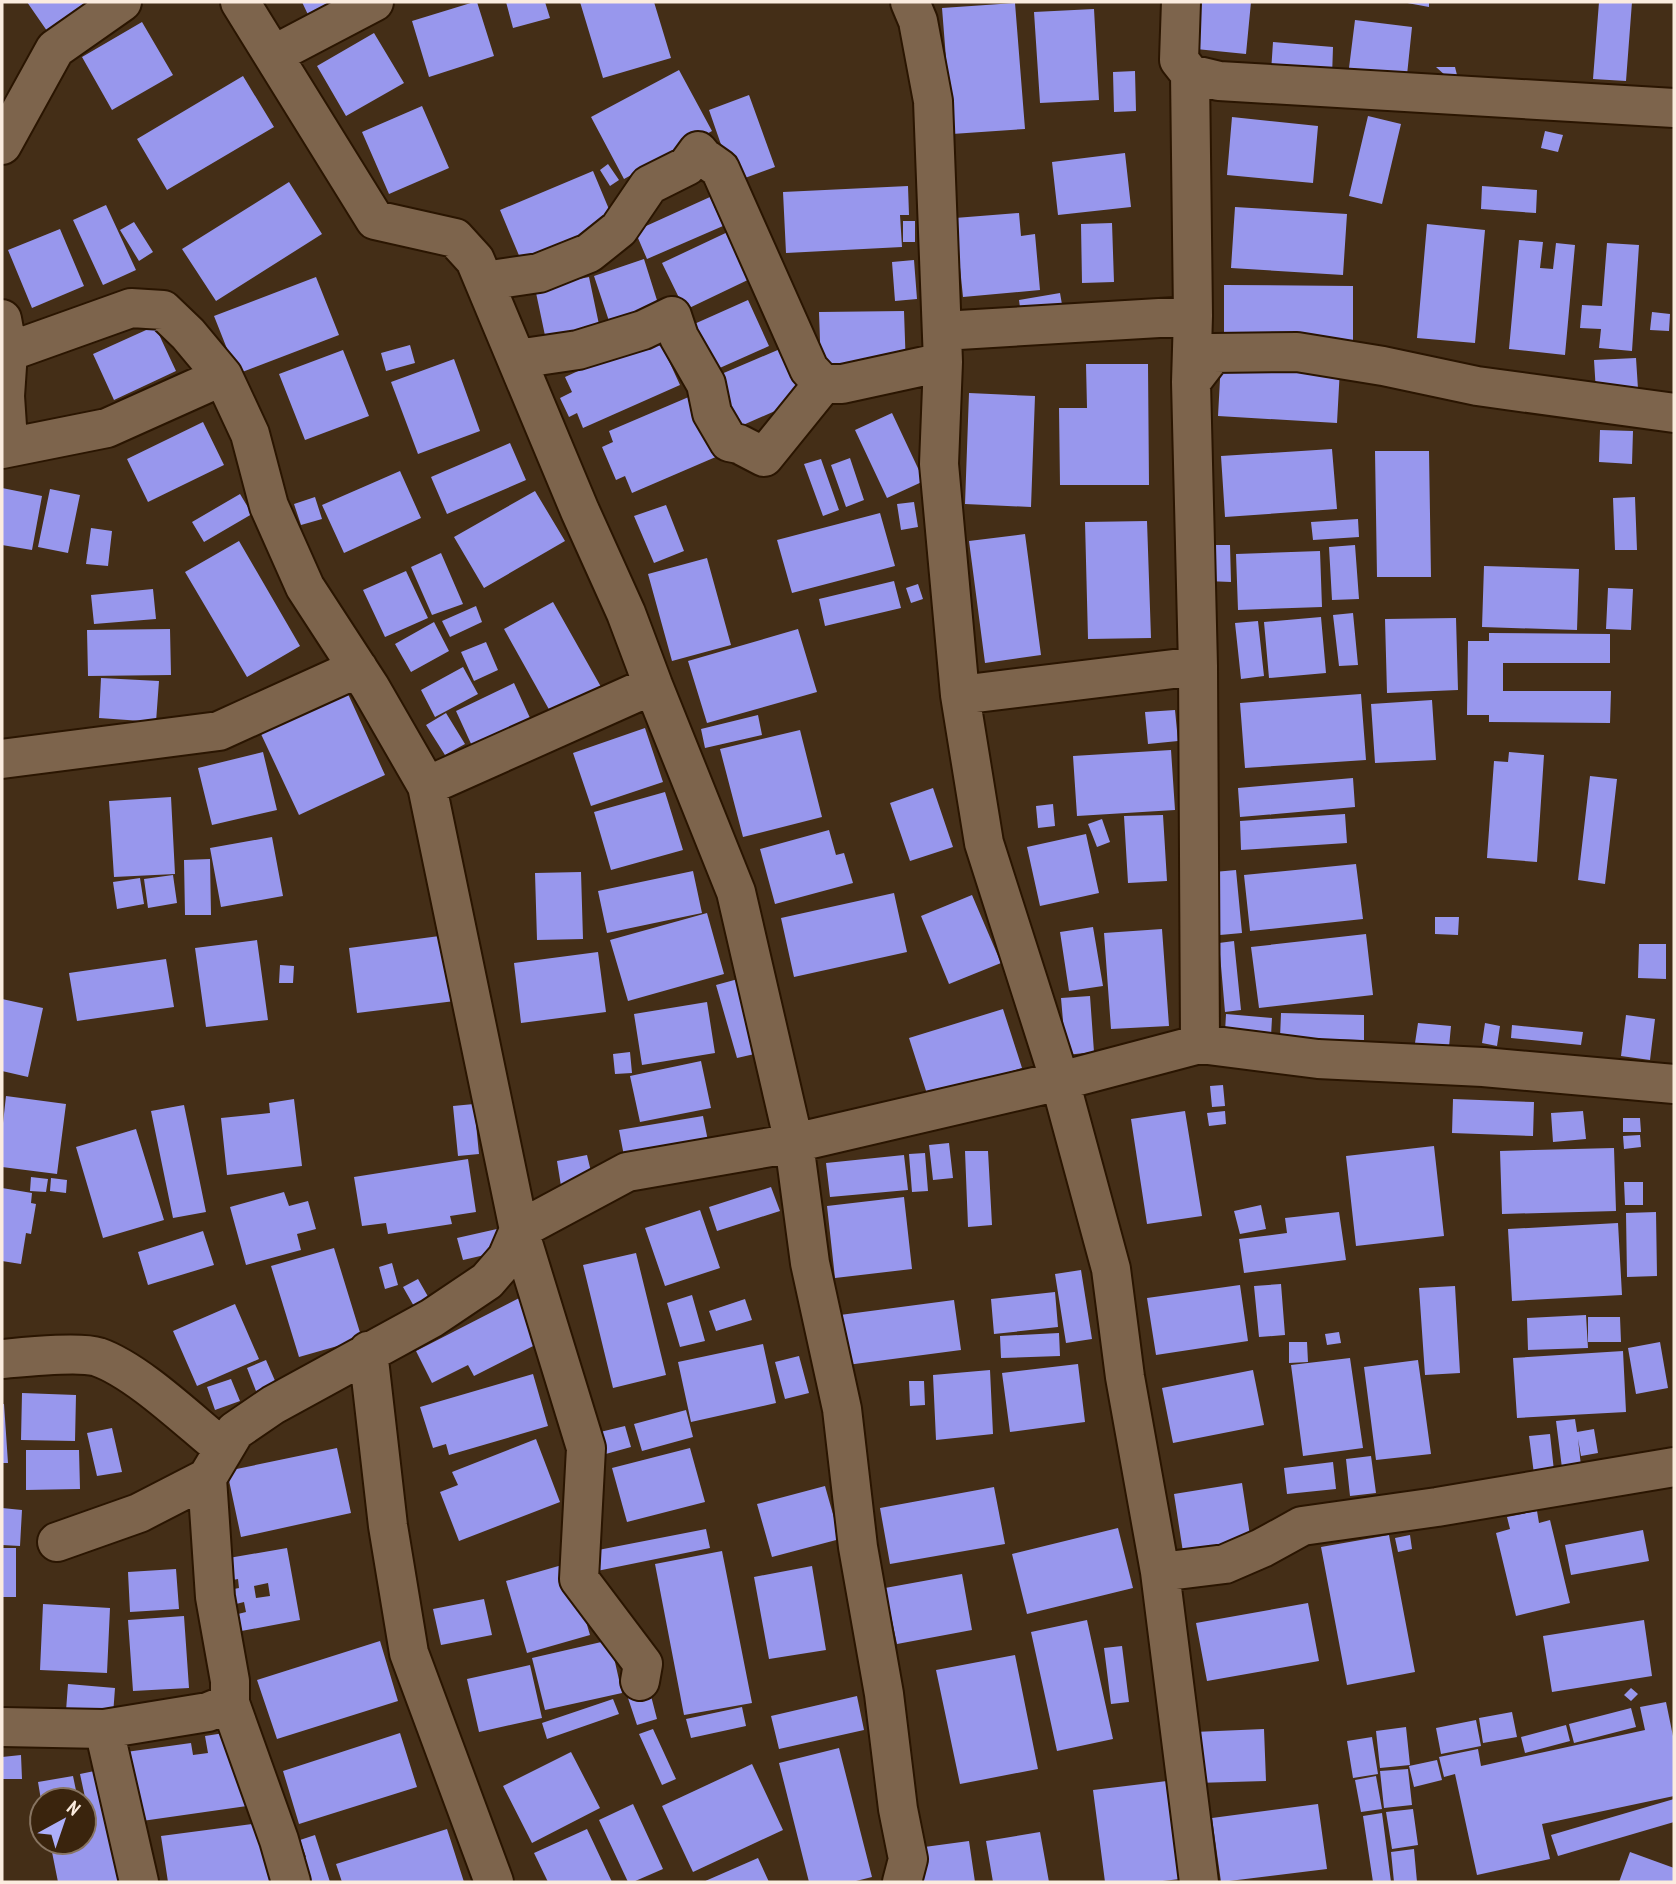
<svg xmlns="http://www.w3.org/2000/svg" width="1676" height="1884" viewBox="0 0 1676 1884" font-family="'PT Sans Narrow',sans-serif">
  <rect width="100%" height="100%" fill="#442e17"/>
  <path fill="#9897ed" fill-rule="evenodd" d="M27 2H101L54 41Z
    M302 2H348L311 21Z
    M474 2H477L494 56 429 77 412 21Z
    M506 2H545L550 18 513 28Z
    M580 2H654L671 58 603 78Z
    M1191 2H1251L1246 54 1186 48Z
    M1402 2H1429V7Z
    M1599 2H1632L1626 81 1593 79Z
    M1015 3 1025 129 952 134 942 8Z
    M1094 9 1099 100 1040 103 1034 12Z
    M1355 20 1412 27 1407 75 1349 68Z
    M142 22 173 75 112 110 82 57Z
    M374 33 404 83 346 116 317 66Z
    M1273 42 1333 47 1332 77 1271 72Z
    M1436 67H1455L1460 87 1446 76Z
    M679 70 712 131 624 179 591 117Z
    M1135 71 1136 111 1114 112 1113 72Z
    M243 76 274 127 167 190 137 139Z
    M749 95 775 167 734 182 709 110Z
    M422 106 449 168 389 194 362 132Z
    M1368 116 1401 124 1382 204 1349 196Z
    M1232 117 1318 126 1313 183 1227 175Z
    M1545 131 1563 135 1558 152 1541 148Z
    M1125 153 1131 207 1058 215 1052 162Z
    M608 164 619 180 610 186 600 170Z
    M593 171 616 226 523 265 500 210Z
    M289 182 322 234 216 301 182 249Z
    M908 186 909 215H900L902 247 786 253 783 192Z
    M1482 186 1537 190 1536 213 1481 209Z
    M710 197 723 226 647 259 635 231Z
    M106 205 136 270 103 285 73 220Z
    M1235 207 1347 214 1343 275 1231 268Z
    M1019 213 1021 236 1035 234 1040 290 963 297 955 218Z
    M903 221H915V242H903Z
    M134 222 153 252 139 261 120 230Z
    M1112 223 1114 282 1082 283 1081 224Z
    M1427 224 1485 230 1475 343 1417 338Z
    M60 229 84 286 32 308 8 250Z
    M732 230 754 277 685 310 662 263Z
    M1519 240 1543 242 1540 268 1553 269 1556 243 1575 245 1565 355 1509 349Z
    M1607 243 1639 245 1632 351 1599 348 1601 329 1580 328 1582 305 1602 306Z
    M644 259 661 313 612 330 594 276Z
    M914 260 917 299 895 301 892 262Z
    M316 277 339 335 237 374 214 316Z
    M589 277 601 334 547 345 535 288Z
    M1224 285 1353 286V346L1224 345Z
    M1060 293 1064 316 1022 323 1019 300Z
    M748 300 769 346 713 371 692 325Z
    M904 311 906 369 821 370 819 312Z
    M1652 312 1670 314 1669 331 1650 330Z
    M155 326 176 371 114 400 93 354Z
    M657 335 680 385 583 428 577 413 569 417 560 398 572 392 565 377Z
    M410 345 415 363 386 371 381 353Z
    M787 346 809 396 734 429 712 378Z
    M343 350 369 416 305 440 279 374Z
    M1636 358 1638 389 1596 392 1594 360Z
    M454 359 480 431 418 454 391 382Z
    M1221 361 1340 368 1337 423 1218 416Z
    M1086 364H1148L1149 485H1060L1059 408H1087Z
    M969 393 1035 396 1031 507 965 504Z
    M691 396 718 456 632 493 625 476 616 480 602 447 613 442 609 431Z
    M892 413 924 481 887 498 855 430Z
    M203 422 224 465 148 502 127 459Z
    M1600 430 1633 431 1632 464 1599 462Z
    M510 443 526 480 447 514 431 477Z
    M1332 449 1337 509 1225 517 1221 456Z
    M1375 451H1429L1431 577H1377Z
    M850 458 864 500 846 507 831 465Z
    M821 459 839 510 823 516 804 464Z
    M400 471 421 518 344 553 322 505Z
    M2 488 42 496 32 550 2 545Z
    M50 489 80 495 68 553 38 547Z
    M535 491 565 541 484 588 454 537Z
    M240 494 252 514 204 542 192 522Z
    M315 497 322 519 301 525 294 504Z
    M1635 497 1637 550H1615L1613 498Z
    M914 502 918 527 901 530 897 504Z
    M666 505 684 551 654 563 634 516Z
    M880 513 895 566 792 593 777 540Z
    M1358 519 1359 537 1313 540 1311 522Z
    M1147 521 1151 638 1088 639 1085 522Z
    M91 528 112 531 108 566 86 564Z
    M1025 534 1041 655 985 663 969 541Z
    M239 541 300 646 247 677 185 572Z
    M1207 545H1230L1231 582 1207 581Z
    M1355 545 1359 599 1332 600 1329 547Z
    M1320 551 1322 607 1238 610 1236 554Z
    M441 553 463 604 432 615 411 567Z
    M707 558 731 645 672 661 648 574Z
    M1484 566 1579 569 1577 630 1482 627Z
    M406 571 428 618 385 637 363 590Z
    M894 581 901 608 825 626 819 599Z
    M918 584 923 599 911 603 906 588Z
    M1608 588 1633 589 1631 630 1606 629Z
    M153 589 156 619 94 624 91 595Z
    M553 602 605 694 556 722 504 629Z
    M476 606 482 622 450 637 442 621Z
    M1353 613 1358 665 1339 666 1333 615Z
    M1321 617 1326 673 1269 678 1264 622Z
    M1456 618 1458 690 1387 693 1385 619Z
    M1258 621 1264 676 1241 679 1235 623Z
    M434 622 449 651 411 672 395 644Z
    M170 629 171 675 88 676 87 630Z
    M798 629 817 692 707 723 688 661Z
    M1489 633 1610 634V663H1503V691H1611L1610 723 1489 722V715H1467L1468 641H1489Z
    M486 642 498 670 474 681 461 652Z
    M463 667 478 694 435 717 421 690Z
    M101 678 159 681 156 722 99 718Z
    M514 683 536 731 478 759 456 711Z
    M348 694 385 775 299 815 261 734Z
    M1361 694 1366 760 1245 768 1240 703Z
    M1432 700 1436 760 1375 763 1371 704Z
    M1175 710 1178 741 1148 744 1145 712Z
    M446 713 465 744 445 755 426 725Z
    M758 715 762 735 705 748 701 729Z
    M645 728 663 782 591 806 573 753Z
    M800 730 822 817 743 837 720 749Z
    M1171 750 1175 810 1077 816 1073 756Z
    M263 752 277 810 212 825 198 768Z
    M1509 752 1544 755 1537 862 1487 858 1494 761 1508 762Z
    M1590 776 1617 779 1605 884 1578 880Z
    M1353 778 1355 807 1240 817 1238 788Z
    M933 788 953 847 910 861 890 803Z
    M665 792 683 850 611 870 594 812Z
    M171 797 175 874 114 877 109 801Z
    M1053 804 1055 826 1038 828 1036 806Z
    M1345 814 1347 843 1241 850 1240 821Z
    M1163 815 1167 881 1128 883 1124 816Z
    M1102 819 1110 842 1097 847 1088 824Z
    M829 830 836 855 844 853 853 883 775 904 760 849Z
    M1086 834 1099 893 1040 906 1027 847Z
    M272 837 283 896 221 907 210 848Z
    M210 859 211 915H185L184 860Z
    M1356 864 1363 919 1250 931 1244 875Z
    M1236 870 1242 933 1220 935 1214 872Z
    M693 871 702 913 607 933 598 891Z
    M581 872 583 939 537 940 535 873Z
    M173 875 177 903 148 908 144 879Z
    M140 878 144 904 117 909 113 882Z
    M894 893 907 952 794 977 781 918Z
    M972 895 1001 963 949 984 921 916Z
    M707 913 724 974 628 1001 610 940Z
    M1435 917H1459L1458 935 1435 934Z
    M1093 927 1103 986 1069 991 1060 932Z
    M1162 929 1169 1026 1111 1029 1104 933Z
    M1366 934 1373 995 1259 1008 1251 947Z
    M447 935 455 1001 357 1013 349 948Z
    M257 940 268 1020 206 1027 195 948Z
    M1234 941 1241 1010 1225 1012 1219 943Z
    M1639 944H1666V979L1638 978Z
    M598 952 606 1012 521 1023 514 963Z
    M166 959 174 1007 77 1021 69 973Z
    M280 965 294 966 293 983H279Z
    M738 979 759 1053 737 1058 716 985Z
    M1090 996 1094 1052 1066 1055 1061 998Z
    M2 999 43 1008 28 1077 2 1071Z
    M707 1002 715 1053 642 1065 634 1014Z
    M1003 1009 1022 1068 928 1097 909 1038Z
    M1281 1013 1364 1015V1040L1280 1038Z
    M1226 1014 1272 1018 1271 1036 1225 1032Z
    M1626 1015 1655 1019 1650 1060 1621 1056Z
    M1418 1023 1451 1026 1449 1047 1415 1043Z
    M1485 1023 1500 1026 1497 1046 1482 1043Z
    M1512 1025 1583 1032 1581 1045 1511 1038Z
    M630 1052 632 1073 615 1074 613 1054Z
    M701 1061 711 1108 640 1122 630 1076Z
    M1223 1085 1225 1106 1212 1107 1210 1086Z
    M6 1096 66 1104 57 1174 2 1167V1132Z
    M294 1099 302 1166 227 1175 221 1118 270 1113 269 1103Z
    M1453 1099 1534 1102 1533 1136 1452 1133Z
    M474 1104 479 1154 458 1156 453 1106Z
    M184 1105 206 1212 173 1218 151 1111Z
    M1185 1111 1202 1216 1147 1224 1131 1119Z
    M1225 1111 1226 1124 1209 1126 1207 1113Z
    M1583 1111 1586 1139 1553 1142 1551 1113Z
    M703 1116 709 1146 625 1161 619 1130Z
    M1623 1118H1640L1641 1132H1623Z
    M136 1129 164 1220 103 1238 76 1147Z
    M1640 1135 1641 1147 1624 1149 1623 1136Z
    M949 1143 953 1178 933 1180 929 1145Z
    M1434 1146 1444 1236 1356 1246 1346 1156Z
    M1614 1148 1616 1211 1502 1214 1500 1151Z
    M965 1151H988L992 1225 968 1227Z
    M925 1153 928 1191 912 1192 909 1154Z
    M587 1155 593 1180 561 1186 557 1161Z
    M904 1155 908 1190 830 1197 826 1163Z
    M468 1159 476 1212 450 1216 452 1224 388 1234 386 1223 362 1226 354 1177Z
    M31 1177 48 1179 46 1192 30 1191Z
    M51 1178 67 1180 66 1193 50 1191Z
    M1624 1182H1643V1205H1625Z
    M771 1187 780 1211 717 1231 709 1207Z
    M2 1188 32 1193 31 1203 36 1204 31 1234 26 1233 21 1264 2 1261Z
    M284 1192 289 1206 308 1201 316 1229 297 1234 301 1250 246 1265 230 1207Z
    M904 1197 912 1269 835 1278 827 1206Z
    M1261 1205 1266 1229 1240 1234 1234 1211Z
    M700 1210 720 1268 665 1286 645 1228Z
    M1339 1212 1346 1260 1244 1273 1239 1239 1287 1233 1285 1218Z
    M1656 1212 1657 1276 1627 1277 1626 1213Z
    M1618 1223 1622 1295 1512 1301 1508 1229Z
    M497 1229 502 1251 463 1260 457 1238Z
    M203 1231 214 1265 148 1285 138 1252Z
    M334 1248 362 1339 299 1357 271 1266Z
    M636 1253 666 1375 613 1388 583 1265Z
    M392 1263 398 1285 385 1289 379 1267Z
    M1081 1270 1092 1339 1066 1343 1055 1274Z
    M418 1279 430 1300 415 1308 403 1287Z
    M1281 1284 1285 1335 1259 1337 1254 1286Z
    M1240 1285 1248 1341 1156 1355 1147 1298Z
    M1455 1286 1460 1373 1425 1375 1419 1288Z
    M1055 1292 1058 1327 994 1334 991 1299Z
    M525 1295 547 1339 474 1376 468 1365 432 1383 416 1351Z
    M692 1295 705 1341 680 1347 667 1303Z
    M745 1299 752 1320 716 1331 709 1311Z
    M954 1300 961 1350 847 1365 840 1315Z
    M235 1304 259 1359 197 1386 173 1331Z
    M1586 1315 1588 1348 1528 1350 1527 1318Z
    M1588 1317H1620L1621 1342H1588Z
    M1339 1332 1341 1343 1327 1345 1325 1334Z
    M1059 1333 1060 1356 1001 1358 1000 1336Z
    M1289 1342H1307L1308 1362 1289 1363Z
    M1660 1342 1668 1388 1636 1394 1628 1348Z
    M763 1344 776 1403 691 1422 678 1362Z
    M1623 1351 1626 1412 1517 1418 1513 1358Z
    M799 1356 809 1393 785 1399 775 1362Z
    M1350 1358 1363 1448 1303 1456 1291 1365Z
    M266 1360 276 1383 256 1391 247 1368Z
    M1418 1360 1431 1454 1376 1460 1364 1367Z
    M1078 1364 1085 1422 1010 1432 1002 1373Z
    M990 1370 993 1434 936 1440 933 1375Z
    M1253 1370 1264 1425 1173 1443 1162 1388Z
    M533 1374 548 1426 449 1455 446 1444 433 1448 420 1407Z
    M231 1379 240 1401 215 1410 207 1387Z
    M909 1381H924L925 1405 910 1406Z
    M22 1393 76 1395 75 1441 21 1440Z
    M2 1404H4L8 1463H2Z
    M686 1410 693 1437 642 1451 634 1424Z
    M1575 1419 1577 1432 1594 1429 1598 1453 1581 1456 1578 1439 1581 1466 1562 1468 1556 1421Z
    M625 1426 631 1447 602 1455 596 1433Z
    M112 1428 122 1472 97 1476 87 1433Z
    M1550 1434 1554 1471 1534 1474 1529 1436Z
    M536 1439 560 1502 459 1541 440 1492 458 1485 452 1472Z
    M337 1448 351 1513 241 1537 227 1471Z
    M690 1448 705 1502 627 1522 612 1468Z
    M26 1450H79L80 1489 26 1490Z
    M1371 1456 1376 1493 1350 1496 1346 1459Z
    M1333 1462 1336 1489 1287 1494 1284 1468Z
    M1242 1483 1251 1542 1183 1552 1174 1494Z
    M825 1486 840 1539 772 1557 757 1504Z
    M994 1487 1005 1544 890 1564 880 1508Z
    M2 1508 22 1510 20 1546 2 1545Z
    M1537 1511 1539 1523 1550 1520 1570 1603 1516 1616 1496 1533 1510 1529 1507 1517Z
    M1118 1528 1133 1588 1027 1614 1012 1554Z
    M706 1529 710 1548 592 1572 588 1552Z
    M1643 1530 1649 1561 1571 1575 1565 1545Z
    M1389 1535 1415 1672 1347 1685 1321 1547Z
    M1410 1535 1412 1549 1398 1552 1395 1538Z
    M2 1548H16V1597H2Z
    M287 1548 300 1620 236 1632 234 1615 246 1612 244 1602 232 1605 229 1590 239 1588 238 1579 227 1581 223 1559ZM268 1583 270 1596 256 1598 254 1586Z
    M722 1551 752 1703 684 1715 655 1564Z
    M569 1563 590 1635 527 1653 506 1581Z
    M812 1566 826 1650 769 1659 754 1577Z
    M176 1569 179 1609 130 1612 128 1572Z
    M962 1574 972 1630 897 1644 885 1588Z
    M484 1599 492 1635 441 1645 433 1609Z
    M1308 1603 1319 1661 1207 1681 1196 1623Z
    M43 1604 110 1608 107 1673 40 1670Z
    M184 1616 189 1688 133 1691 128 1620Z
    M1087 1620 1113 1739 1057 1751 1031 1632Z
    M1644 1620 1652 1676 1552 1692 1543 1636Z
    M610 1640 622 1693 545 1710 532 1658Z
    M380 1641 398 1701 277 1739 257 1680Z
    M1122 1646 1129 1702 1111 1704 1104 1648Z
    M1015 1655 1038 1769 960 1784 936 1670Z
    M530 1665 542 1718 479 1732 467 1679Z
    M68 1684 115 1688 113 1715 66 1711Z
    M1631 1688 1638 1694 1631 1701 1624 1695Z
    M650 1692 657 1719 637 1725 628 1698Z
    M857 1696 864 1730 779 1749 771 1716Z
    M613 1699 619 1714 547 1739 542 1723Z
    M1666 1702 1674 1741V1796L1542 1824 1550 1859 1477 1875 1455 1774 1444 1777 1439 1757 1478 1749 1481 1766 1645 1730 1640 1707Z
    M742 1707 746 1726 691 1738 686 1719Z
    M1631 1708 1636 1727 1574 1743 1569 1724Z
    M1512 1712 1517 1737 1483 1743 1479 1718Z
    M1476 1720 1481 1746 1441 1754 1436 1728Z
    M1566 1725 1570 1741 1525 1753 1521 1737Z
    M1406 1727 1410 1765 1380 1768 1376 1731Z
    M653 1729 676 1779 662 1785 639 1734Z
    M1264 1729 1266 1781 1195 1783 1194 1732Z
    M237 1731 254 1805 135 1822 126 1752 191 1743 193 1755 208 1753 205 1736Z
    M400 1733 417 1787 299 1824 283 1771Z
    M1372 1737 1378 1774 1353 1778 1347 1741Z
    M839 1748 872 1877 852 1882H809L779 1763Z
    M571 1752 600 1808 532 1843 503 1786Z
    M21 1755 22 1779H3L2 1757Z
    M1437 1760 1442 1780 1414 1787 1409 1766Z
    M752 1764 783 1830 693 1872 662 1806Z
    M109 1768 133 1882H58L50 1842H84V1803L86 1802 80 1774Z
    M1408 1769 1412 1805 1384 1808 1380 1771Z
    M73 1776 78 1800H41L38 1782Z
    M1376 1776 1382 1809 1361 1812 1355 1780Z
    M1167 1781 1180 1879 1154 1882H1105L1093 1790Z
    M1674 1799V1822L1558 1856 1551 1835Z
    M633 1804 663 1869 633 1882H628L599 1820Z
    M1318 1804 1327 1869 1221 1882 1212 1818Z
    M1413 1809 1418 1845 1392 1849 1386 1812Z
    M1382 1813 1391 1882H1373L1363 1816Z
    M268 1822 277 1882H168L161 1836Z
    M447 1829 464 1882H342L336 1864Z
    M587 1829 612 1882H548L534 1853Z
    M1040 1832 1049 1882H993L986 1841Z
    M315 1835 330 1882H298L291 1861 306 1857 300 1840Z
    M969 1841 975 1882H922L917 1848Z
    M1414 1849 1417 1882H1394L1391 1852Z
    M1630 1852 1674 1868V1882H1619Z
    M758 1858 769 1882H703Z"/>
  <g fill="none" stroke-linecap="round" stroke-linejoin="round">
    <defs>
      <path id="street" d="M240 2 375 220 455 238 475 260 580 511 626 613 653 685 736 892 794 1143 810 1263 842 1409 858 1547 884 1694 898 1809 908 1859 902 1882
        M910 2 918 21 933 101 943 362 939 464 960 695 984 843 1060 1081 1111 1269 1125 1377 1160 1572 1199 1882
        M1181 2 1179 60 1190 74 1219 81 1674 108
        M273 55 374 2
        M1190 74 1193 316 1191 382 1198 666 1200 1044
        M2 145 55 49 122 2
        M484 281 539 273 589 253 619 229 649 185 687 166 698 151 703 157 720 169 809 369 823 384
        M2 319 8 352 5 396 7 426 2 435
        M942 331 1193 316
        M8 352 131 308 163 310 188 334 223 376 250 434 269 506 305 587 370 687 427 786 519 1230 586 1448 579 1579 643 1664 640 1681
        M517 359 578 350 643 330 672 316 679 337 706 384 712 413 729 442 739 444 764 457 823 384H842L943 362
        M1191 382 1213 353 1297 352 1383 366 1477 386 1674 413
        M2 449 107 428 223 376
        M960 695 1198 666
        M2 759 219 731 358 668
        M427 786 653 685
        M368 1351 388 1526 409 1653 494 1882
        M2 1359C24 1357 79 1351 98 1357 138 1371 190 1422 224 1449
        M57 1542 139 1513 207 1478
        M1160 1572 1225 1564 1262 1548 1302 1526 1437 1507 1674 1467
        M2 1727 104 1729 208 1712 230 1703
        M104 1729 139 1882
        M291 1882 279 1840 230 1703V1681L215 1597 207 1478 235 1431 273 1405 432 1318 487 1281 507 1258 519 1230 627 1172 794 1143 1060 1081 1200 1044 1318 1059 1483 1067 1674 1084"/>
    </defs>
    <use href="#street" stroke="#2a1501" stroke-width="42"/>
    <use href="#street" stroke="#7d644c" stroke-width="38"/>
  </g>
  <rect width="1676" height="1884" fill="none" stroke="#fbecdf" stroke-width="7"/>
  <g transform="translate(63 1821) rotate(40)"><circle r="33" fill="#3a240d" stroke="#877461" stroke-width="2"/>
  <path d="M0-5L12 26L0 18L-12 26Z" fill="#adaffb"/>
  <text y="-10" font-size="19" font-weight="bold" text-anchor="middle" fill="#fbecdf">N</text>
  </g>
</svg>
